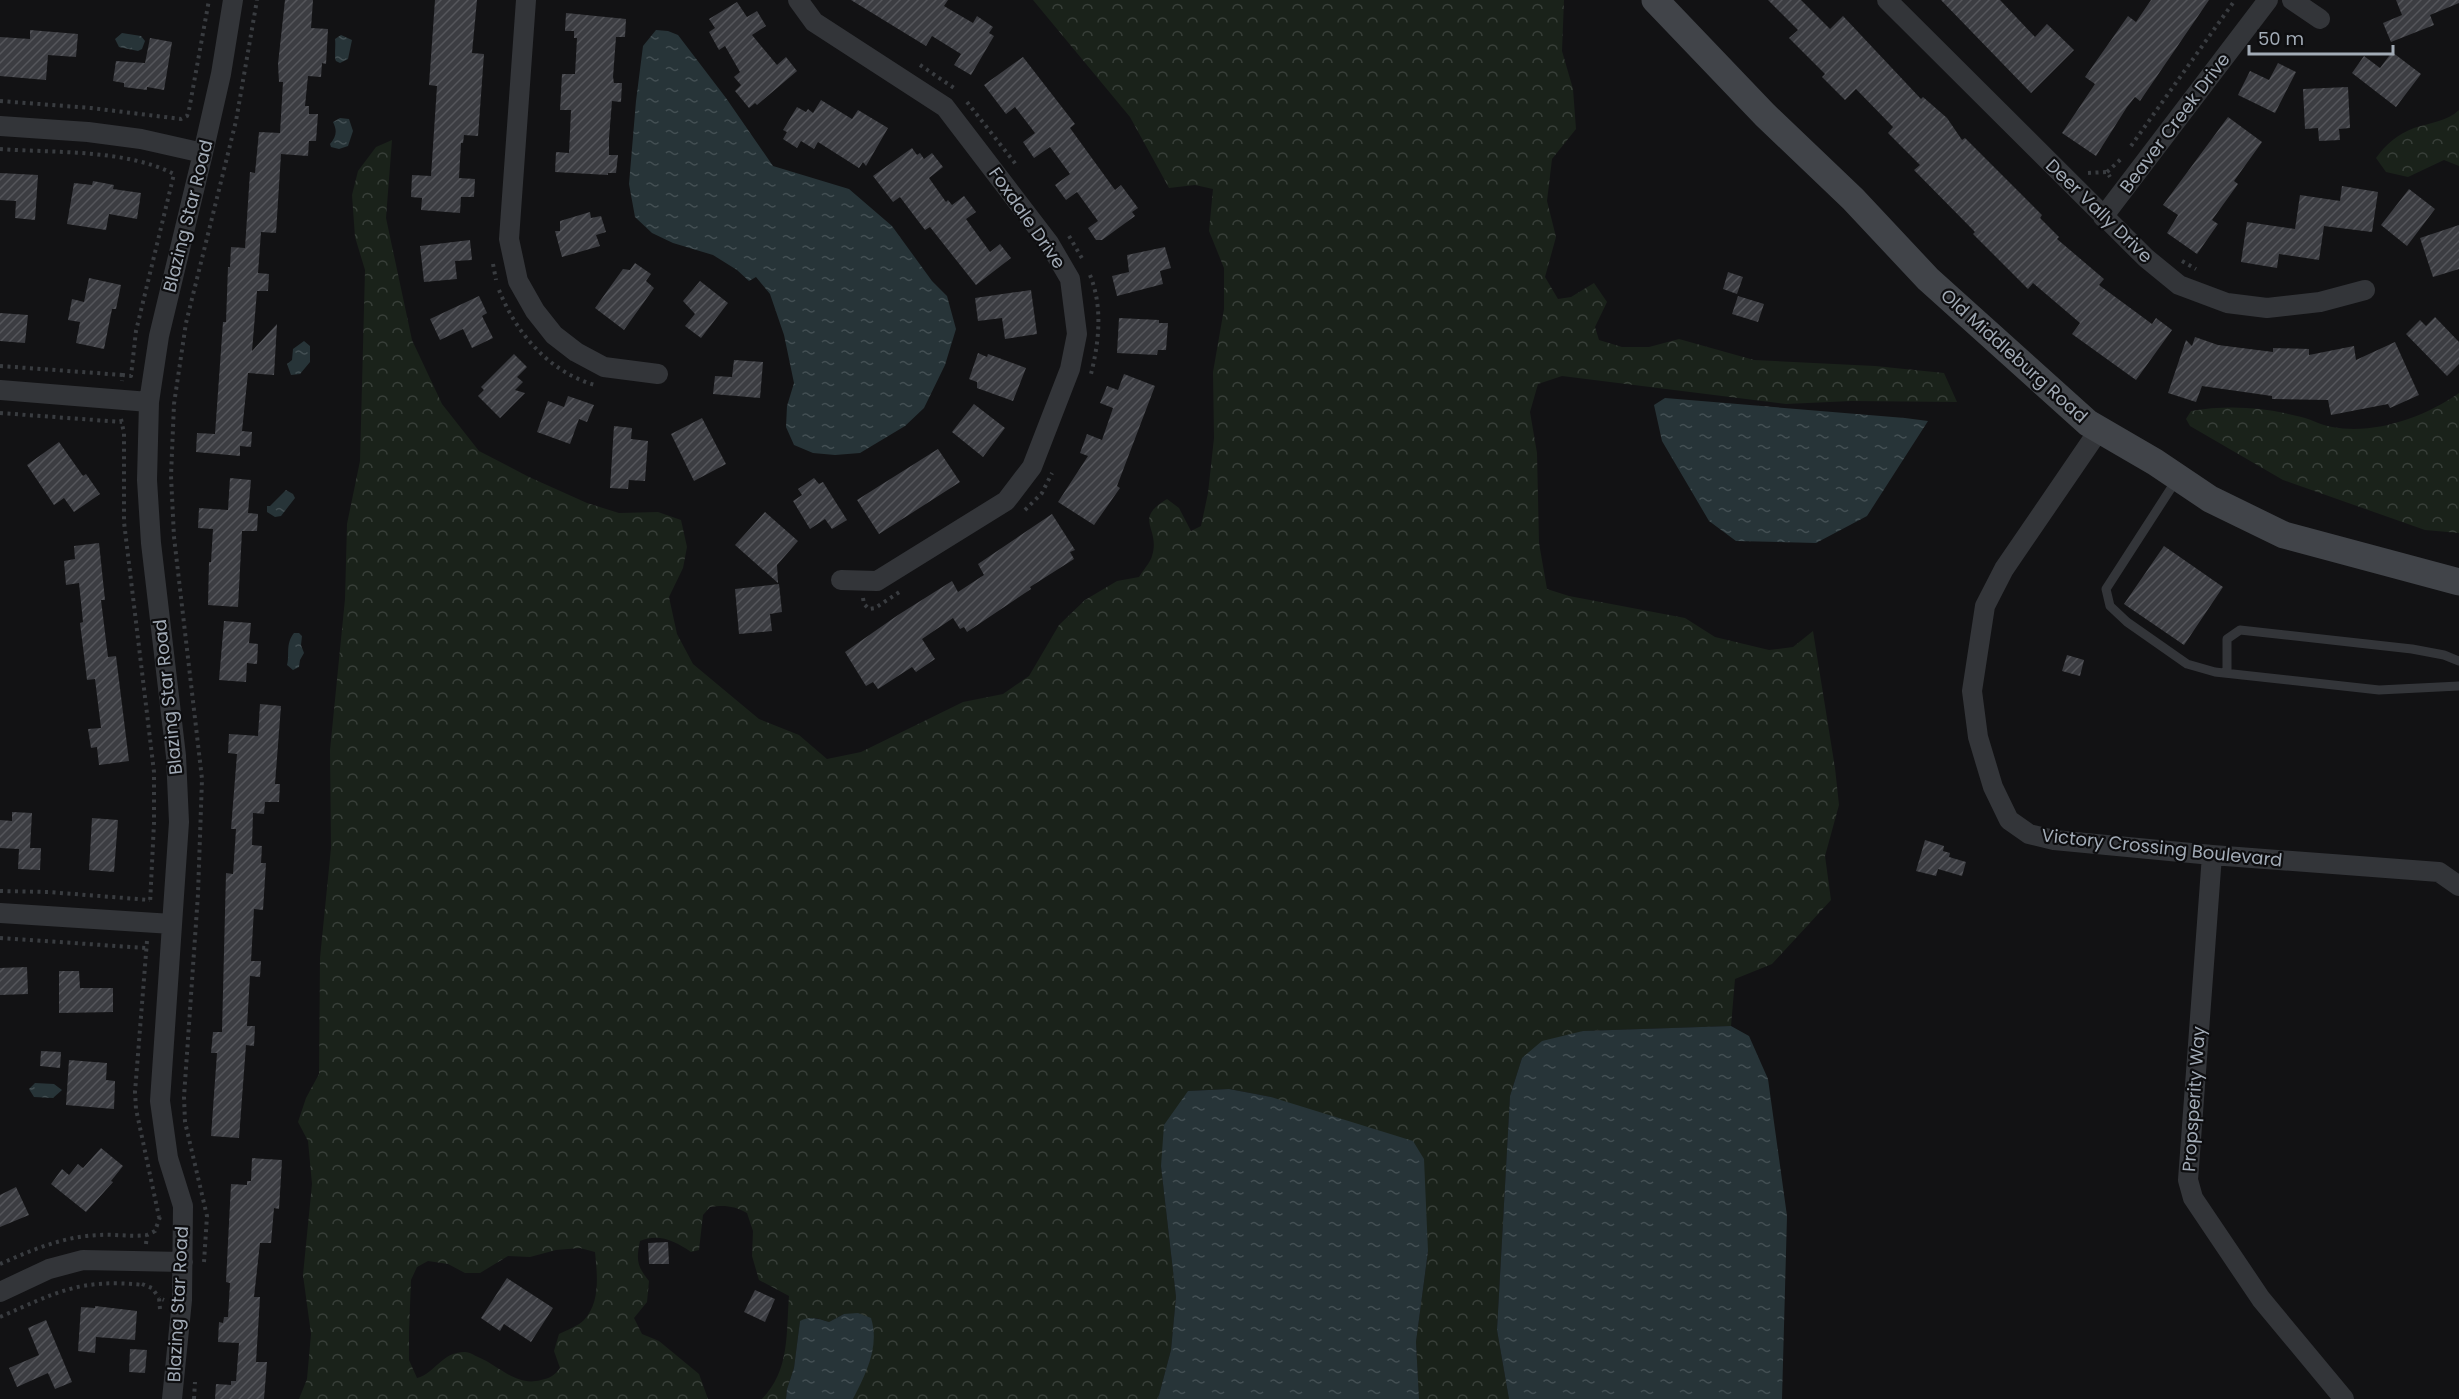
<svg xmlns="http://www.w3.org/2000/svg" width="2459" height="1399" viewBox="0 0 2459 1399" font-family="Poppins,sans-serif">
  <defs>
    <pattern id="forest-crowns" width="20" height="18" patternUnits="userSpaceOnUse" patternTransform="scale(1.5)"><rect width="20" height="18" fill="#1a221a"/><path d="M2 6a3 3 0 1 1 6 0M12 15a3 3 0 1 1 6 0" fill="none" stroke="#383f39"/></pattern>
    <pattern id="water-ripples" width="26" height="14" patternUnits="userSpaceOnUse" patternTransform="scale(1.5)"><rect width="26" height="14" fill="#273438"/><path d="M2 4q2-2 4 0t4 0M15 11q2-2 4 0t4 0" fill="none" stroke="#434f53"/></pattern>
    <pattern id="building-hatch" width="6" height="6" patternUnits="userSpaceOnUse" patternTransform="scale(1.5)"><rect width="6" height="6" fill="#3c3d42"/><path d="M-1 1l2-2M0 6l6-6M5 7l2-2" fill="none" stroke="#55565b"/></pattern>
  </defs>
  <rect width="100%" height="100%" fill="#121214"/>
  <path fill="url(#forest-crowns)" fill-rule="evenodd" d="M1033 0H1564L1562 51 1573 89 1576 129 1552 159 1547 201 1556 237 1545 277 1558 299 1571 297 1594 283 1607 302 1595 327 1599 340 1622 347H1649L1679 339 1754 360 1875 366 1944 373 1957 402 1851 401 1786 404 1562 376 1538 384 1530 412 1537 453 1539 543 1547 589 1569 596 1685 618 1715 637 1769 650 1793 647 1813 631 1835 768 1839 805 1825 856 1831 900 1772 964 1735 979 1731 1026 1583 1031 1522 1058 1510 1096 1497 1330 1509 1399H1419L1416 1342 1428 1251 1271 1097 1229 1089 1188 1091 1161 1166 1176 1297 1171 1350 1158 1399H853L870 1360 844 1314 829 1322 816 1318 800 1321 794 1368 787 1389 786 1399H762C790 1370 786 1334 789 1296L759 1280 752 1256 753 1231 747 1213C734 1206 725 1205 710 1207L703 1215 699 1250 691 1252C675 1241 659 1233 640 1241 636 1260 637 1266 649 1281L647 1302 634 1318 642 1334 659 1341 699 1374 708 1399H299L307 1379 311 1334 303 1275 312 1184 308 1141 298 1122 306 1098 319 1074 320 958 331 848 330 750 345 599 347 524 360 461 365 270 355 237 352 195 358 171 376 147 392 140 386 218 412 340 442 404 479 451 529 477 587 503 619 513 658 512 681 520 687 547 683 568 669 597 677 634 693 664 759 719 799 735 827 759 861 752 963 702 1003 694 1029 676 1059 625 1085 600 1117 581 1139 577C1143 570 1150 563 1152 556 1161 527 1132 520 1167 499L1179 508 1191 531 1201 526 1208 493 1214 438 1213 372 1224 309V268L1209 231 1213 189 1195 185 1169 188 1130 117ZM580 1248 595 1252C597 1274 601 1302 584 1320 578 1326 567 1330 559 1334L554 1351 560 1368C554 1376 550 1378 541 1380 516 1387 500 1366 478 1357 474 1355 469 1352 465 1352 441 1352 436 1373 417 1378L409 1360V1332L411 1280 417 1267 428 1261 448 1264 465 1273H480L508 1256 530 1257 556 1250Z
    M2459 110V166L2444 160 2408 177 2386 172 2376 158C2386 144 2398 134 2414 128 2429 123 2448 121 2459 110Z
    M2459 393V533L2425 530 2283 480 2190 426 2186 419 2191 411C2227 405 2262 407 2297 416 2309 418 2320 425 2332 427 2375 435 2425 417 2459 393Z"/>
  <path fill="url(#water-ripples)" d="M656 30 668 31 678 35 726 98 773 166 849 189 892 226 932 281 947 296 956 329 945 365 924 408 905 426 860 453 835 455 813 453 794 445 786 427 787 406 794 383 784 335 770 294 756 277 749 281 737 270 713 255 673 243 652 233 635 217 629 184 636 101 643 46Z
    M122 33 141 36 145 41 142 49 138 51 119 47 115 39Z
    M341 35 352 40 348 59 340 63 336 61C334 58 336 44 335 39Z
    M340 118 349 119 353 131 348 146 339 149 331 147 330 144C337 136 337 130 333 122Z
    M304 341 310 346V362L300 374 291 375 287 364 292 360 293 349Z
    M1665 398 1905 418 1928 421 1867 516 1816 543 1736 541 1709 521 1662 441 1654 405Z
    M286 490 293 494 295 498 281 516 275 517 267 512V506H270Z
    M294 633H299L302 636 301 645 304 653 300 660 299 667 293 670 287 665C290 656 285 644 294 633Z
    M1731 1026 1749 1036 1768 1079 1787 1216 1782 1399H1509L1497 1330 1510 1096 1522 1058 1542 1041 1583 1031Z
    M35 1083 54 1084 62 1090 53 1098 34 1097 29 1089Z
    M1229 1089 1271 1097 1413 1141 1424 1159 1428 1251 1416 1342 1419 1399H1158L1171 1350 1176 1297 1161 1166 1164 1125 1188 1091Z
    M858 1313 871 1318C880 1346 866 1374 853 1399H786L787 1389 794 1368 800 1321C809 1315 820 1319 829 1322L844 1314Z"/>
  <path fill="url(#building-hatch)" d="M285 0H313L311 28 328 29 326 64 322 63 321 77 308 76 305 106H309V114H318L316 141H309L308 156 281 154 276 233 261 232 258 273 269 274 268 291H257L252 351 277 324 274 375 248 373 242 431 252 432 251 447 240 446V456L196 452 197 433 215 434 223 322H226L228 267H230L231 247 245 248 250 172 255 173 259 132 280 133 283 82H279L278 64Z
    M435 0H477L472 53 484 54 478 136 464 135 463 143H461L459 178 475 179 474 197H461L460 213 421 210 422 198 411 197 412 175 431 176 437 86 429 85Z
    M851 0H948L944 6 973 23 977 16 993 27 989 33 994 36 971 75 954 65 961 54 932 36 926 46Z
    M1768 0H1801L1830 29 1843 16 1921 99 1923 97 1947 118 1962 140 1965 138 2042 215 2040 218 2059 237 2057 239 2104 279 2099 285 2152 324 2156 318 2172 330 2136 380 2072 334 2080 323 2033 283 2028 289 1973 234 1975 232 1914 170 1920 165 1888 133 1893 127 1856 89 1845 100 1822 77 1825 74 1789 38 1798 30Z
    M1941 0H2000L2035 37 2047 24 2074 50 2031 93Z
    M2151 0H2209L2140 101 2135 97 2127 107 2096 156 2062 133 2095 84 2085 77 2128 16 2136 22Z
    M2396 0H2459V3L2430 15 2434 25 2391 42 2383 23 2402 15Z
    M737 2 747 17 757 11 766 26 752 35 777 65 786 57 797 71 757 105 755 103 749 108 735 91 741 85 734 77 740 72 725 46 719 50 709 32 715 28 709 19Z
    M566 13 626 19 625 37H616L613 77 614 83H622L621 102 612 101 609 138V155H618L616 173H608V175L555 172 556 152 569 153 571 110H560L562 74H575L577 38H574V31H565Z
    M30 30 78 34 76 57 48 55 46 80 0 76V37L30 39Z
    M150 38 172 42 164 90 147 87V90L124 87V83L113 81 116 61 145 63Z
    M2392 52 2421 74 2396 107 2352 73 2364 56 2380 68Z
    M1023 57 1075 124 1070 128 1115 190 1121 185 1138 208 1132 212 1135 216 1102 240H1096L1088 228 1098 221 1077 192 1066 200 1055 185 1070 174 1050 147 1034 158 1023 142 1035 133 1015 107 1006 114 984 85Z
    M2278 63 2296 72 2275 113 2238 95 2250 71 2269 80Z
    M2348 87 2350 128 2339 129 2340 140 2319 141 2318 128 2305 129 2303 89Z
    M821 100 852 119 858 110 888 128 866 166 863 162 859 168 818 142 814 149 801 141 797 148 783 139 787 132 783 130 797 107 806 112 808 109 813 113Z
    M2228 117 2262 142 2234 181 2238 184 2212 220 2218 224 2197 254 2167 233 2178 215 2163 205Z
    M912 148 917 155 920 153 924 159 932 153 943 167 929 178 946 202 948 200 952 205 964 196 976 212 966 219 990 252 1000 244 1011 258 976 285 930 227 925 230 900 197 893 202 873 176Z
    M0 173 38 175 35 220 15 218 16 201 0 200Z
    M93 181 114 185 113 189 141 193 137 219 109 214 106 230 67 224 74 183 92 185Z
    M2342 186 2378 192 2372 232 2324 226 2319 260 2279 254 2277 268 2241 262 2247 222 2295 229 2300 195 2340 201Z
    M2409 189 2435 209 2407 246 2381 225Z
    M590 212 591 218 601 216 606 232 596 235 600 246 562 257 555 231H560V221Z
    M2459 225V269L2433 277 2420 238Z
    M470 240 472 260 455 261 457 279 424 282 420 246Z
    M1165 247 1171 268 1160 271 1163 284 1117 296 1112 276 1129 272 1127 255Z
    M635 263 651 274 646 281 654 288 624 330 595 308 623 269 630 270Z
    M1728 272 1743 277 1737 294 1723 289Z
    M89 278 121 285 116 309H112L104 349 76 343 80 322 68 320 72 299 84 302Z
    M700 281 728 303 701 338 685 326 695 314 683 301Z
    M1031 290 1037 334 1005 339 1002 318 978 321 975 298Z
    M479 296 487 313 482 316 493 338 472 348 463 329 440 340 430 319Z
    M1738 296 1764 304 1758 322 1732 314Z
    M0 313 28 315 25 343 0 341Z
    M2435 317 2459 342V364L2447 376 2406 334 2420 320 2426 326Z
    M1119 318 1159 320V323H1168L1166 350H1158L1157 355 1117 353Z
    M2195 337 2218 345 2273 352V348L2309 349V355L2354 346 2356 360 2395 342 2419 395 2390 408 2388 404 2331 415 2328 400 2272 399V396L2202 386 2196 402 2168 393 2186 340 2192 346Z
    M978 353 987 357 988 354 1026 368 1013 401 977 388V382L969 379Z
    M514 354 527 367 517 377 523 382 515 390 525 393 500 418 478 396 484 390 481 387Z
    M734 360 763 362 760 398 713 394 715 376 732 377Z
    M1124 374 1155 386 1117 486 1120 488 1094 525 1058 502 1088 456 1080 453 1087 434 1102 440 1113 408 1100 403 1107 386 1118 390Z
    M568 396 594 405 587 422 579 419 570 444 537 432 548 401 564 407Z
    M974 404 1005 428 983 457 952 432Z
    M702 418 726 464 694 481 671 434Z
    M614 426 632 428 631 439 648 441 645 481 629 480 628 489 610 488Z
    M59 442 83 476 86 474 100 494 74 512 64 498 54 505 27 465Z
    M938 449 960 482 879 534 857 500Z
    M230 478 251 480 248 513 258 514 257 531H242L238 607 208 605 209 562H211L213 529 198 528 199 508 228 510Z
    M814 478 819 484 823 482 847 520 832 529 825 519 810 529 793 501 802 495 798 489Z
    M765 512 798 541 777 565 778 583 735 545Z
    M1052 514 1075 550 1070 552 1074 559 1030 587 1031 589 967 632 964 627 960 629 953 618 922 639 935 659 916 672 912 667 878 689 873 682 866 686 845 652 898 615 952 581 958 592 984 575 978 564Z
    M99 543 105 600H101L108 657 116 656 129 761 99 765 97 747 91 748 88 729 101 728 95 679 87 680 80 623 83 622 79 583 66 585 64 561 75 559 74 546Z
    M2164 546 2223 587 2184 645 2124 604Z
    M779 584 782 612 770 614 772 631 739 634 735 589Z
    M224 621 251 623 249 643 258 644 257 664 247 663 246 682 219 680Z
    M2067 655 2084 660 2080 676 2062 671Z
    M260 704 281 706 275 784H280L279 802H265L264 814 253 813 252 845 262 846 261 863H266L263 910 254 909 251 961H261L260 977 250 976 247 1026H255L254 1046 246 1045 239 1138 211 1136 217 1053H211L213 1032H222L226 873 233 874 236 829H231L237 754 228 753 229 734 258 736Z
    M12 812 32 813 30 848H41L40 870 18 869 19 849 0 848V820L12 821Z
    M92 818 118 820 114 872 89 870Z
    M1925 840 1944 846 1943 851 1950 853 1949 857 1966 862 1962 876 1938 869 1936 876 1916 871Z
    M27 967 28 994 0 995V968Z
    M59 971H79L80 988H113V1012L59 1013Z
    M41 1051 61 1052 60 1068 40 1066Z
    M69 1060 107 1063 106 1080 115 1081 114 1109 66 1105Z
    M101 1148 123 1166 111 1181 113 1182 86 1212 51 1184 62 1169 69 1175 78 1164 83 1168Z
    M252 1158 282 1160 279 1209 274 1208 271 1243H260L254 1297H260L256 1362H267L264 1399H215L216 1384 231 1385V1381H236L239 1343 218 1342 219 1322 223 1323 224 1317H228L230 1283 226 1282 231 1184 247 1185V1181H251Z
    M16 1187 29 1215 0 1227V1195Z
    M668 1242 669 1264H649L648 1243Z
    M507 1278 553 1308 531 1342 504 1324 500 1331 481 1318Z
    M755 1290 775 1299 765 1322 744 1312Z
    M95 1306 137 1311 135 1340 96 1337 95 1353 78 1351 81 1307 95 1308Z
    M46 1320 72 1382 55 1389 48 1373 17 1387 9 1368 39 1355 28 1328Z
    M130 1349 147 1350 145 1373 129 1372Z"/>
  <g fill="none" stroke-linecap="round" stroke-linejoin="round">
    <path stroke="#393c40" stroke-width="4" stroke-dasharray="3 4.5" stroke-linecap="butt" d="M920 65 954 88
      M0 101 91 108 181 119 187 116 189 110 209 0
      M967 102 1018 167
      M2131 146 2235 0
      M0 149C55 153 125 149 174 174L136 331 131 376 123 375 122 381
      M2107 172 2121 159
      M2088 173 2107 172 2110 177
      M1069 236 1083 260
      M2182 261 2196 269
      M493 264 496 280
      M1090 275C1103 307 1099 342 1091 374
      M499 290C516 333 549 372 595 385
      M0 366 123 375
      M0 413 122 422
      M121 419 124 433V522L154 772V823L150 904
      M1025 510 1042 493 1052 473
      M863 598 864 604 869 609 875 608 901 591
      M0 891 48 892 150 900
      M0 938 146 948
      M147 941 135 1092 136 1109 159 1217
      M146 1244 147 1235 155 1231 160 1217
      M204 1262 207 1216 185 1122 184 1097 198 894 202 779 174 537 171 476 174 404 186 323 236 121 257 0
      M0 1264C32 1250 64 1236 100 1235 115 1234 131 1237 147 1235
      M142 1284 152 1288 159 1298
      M160 1309 159 1298 164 1300
      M0 1317C55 1293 80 1278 143 1285
      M194 1399 195 1382"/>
    <path stroke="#333539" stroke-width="9" d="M2177 479 2106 589 2110 606 2127 622 2187 664 2215 672 2379 690 2459 686
      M2227 673V639L2240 630 2412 649 2444 655 2459 661"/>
    <path stroke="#333539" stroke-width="20" d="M526 0 509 239 518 281 535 311 554 335 576 352 604 367 658 374
      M798 0 814 22 945 107 1049 243 1070 279 1077 334 1070 369 1032 467 1006 501 877 581 841 580
      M1887 0 2146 258 2179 285 2227 303 2267 308 2320 302 2365 290
      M2292 0 2320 19
      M0 126 88 132 141 139 203 153
      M2103 217 2268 0
      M0 390 149 402
      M2099 430 2004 569 1985 606 1972 691 1978 737 1993 787 2009 820 2029 834 2054 840 2212 855 2439 872 2459 886
      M2212 855 2188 1180 2193 1198 2261 1299 2344 1399
      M0 913 172 924
      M0 1292 49 1269 83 1260 183 1262
      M172 1399 182 1300 183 1206 168 1158 160 1101 179 822 176 756 151 543 147 480 149 402 159 336 203 153 221 74 233 0"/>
    <path stroke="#414449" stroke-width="27" d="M1655 0 1765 115 1853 199 1928 279 2088 423 2155 462 2210 499 2284 535 2459 582"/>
  </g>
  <g text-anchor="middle" stroke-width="4.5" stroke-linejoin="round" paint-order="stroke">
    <g font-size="18" fill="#a2abb6" stroke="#0d0d0f">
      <text transform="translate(2175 123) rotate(-53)" y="6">Beaver Creek Drive</text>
      <text transform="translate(2099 211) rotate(44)" y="6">Deer Vally Drive</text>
      <text transform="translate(188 216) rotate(-76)" y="6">Blazing Star Road</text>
      <text transform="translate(1027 218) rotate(55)" y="6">Foxdale Drive</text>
      <text transform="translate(2014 356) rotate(42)" y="6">Old Middleburg Road</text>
      <text transform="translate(168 697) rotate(-96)" y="6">Blazing Star Road</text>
      <text transform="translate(2162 848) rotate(6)" y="6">Victory Crossing Boulevard</text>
      <text transform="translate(2194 1099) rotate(-86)" y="6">Propsperity Way</text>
      <text transform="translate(178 1304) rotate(-87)" y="6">Blazing Star Road</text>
    </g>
  </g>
  <path d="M2249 45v9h144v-9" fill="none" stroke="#a2abb6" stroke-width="3"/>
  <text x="2258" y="45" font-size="18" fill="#a2abb6" stroke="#0d0d0f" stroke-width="4.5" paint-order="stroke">50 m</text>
</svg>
